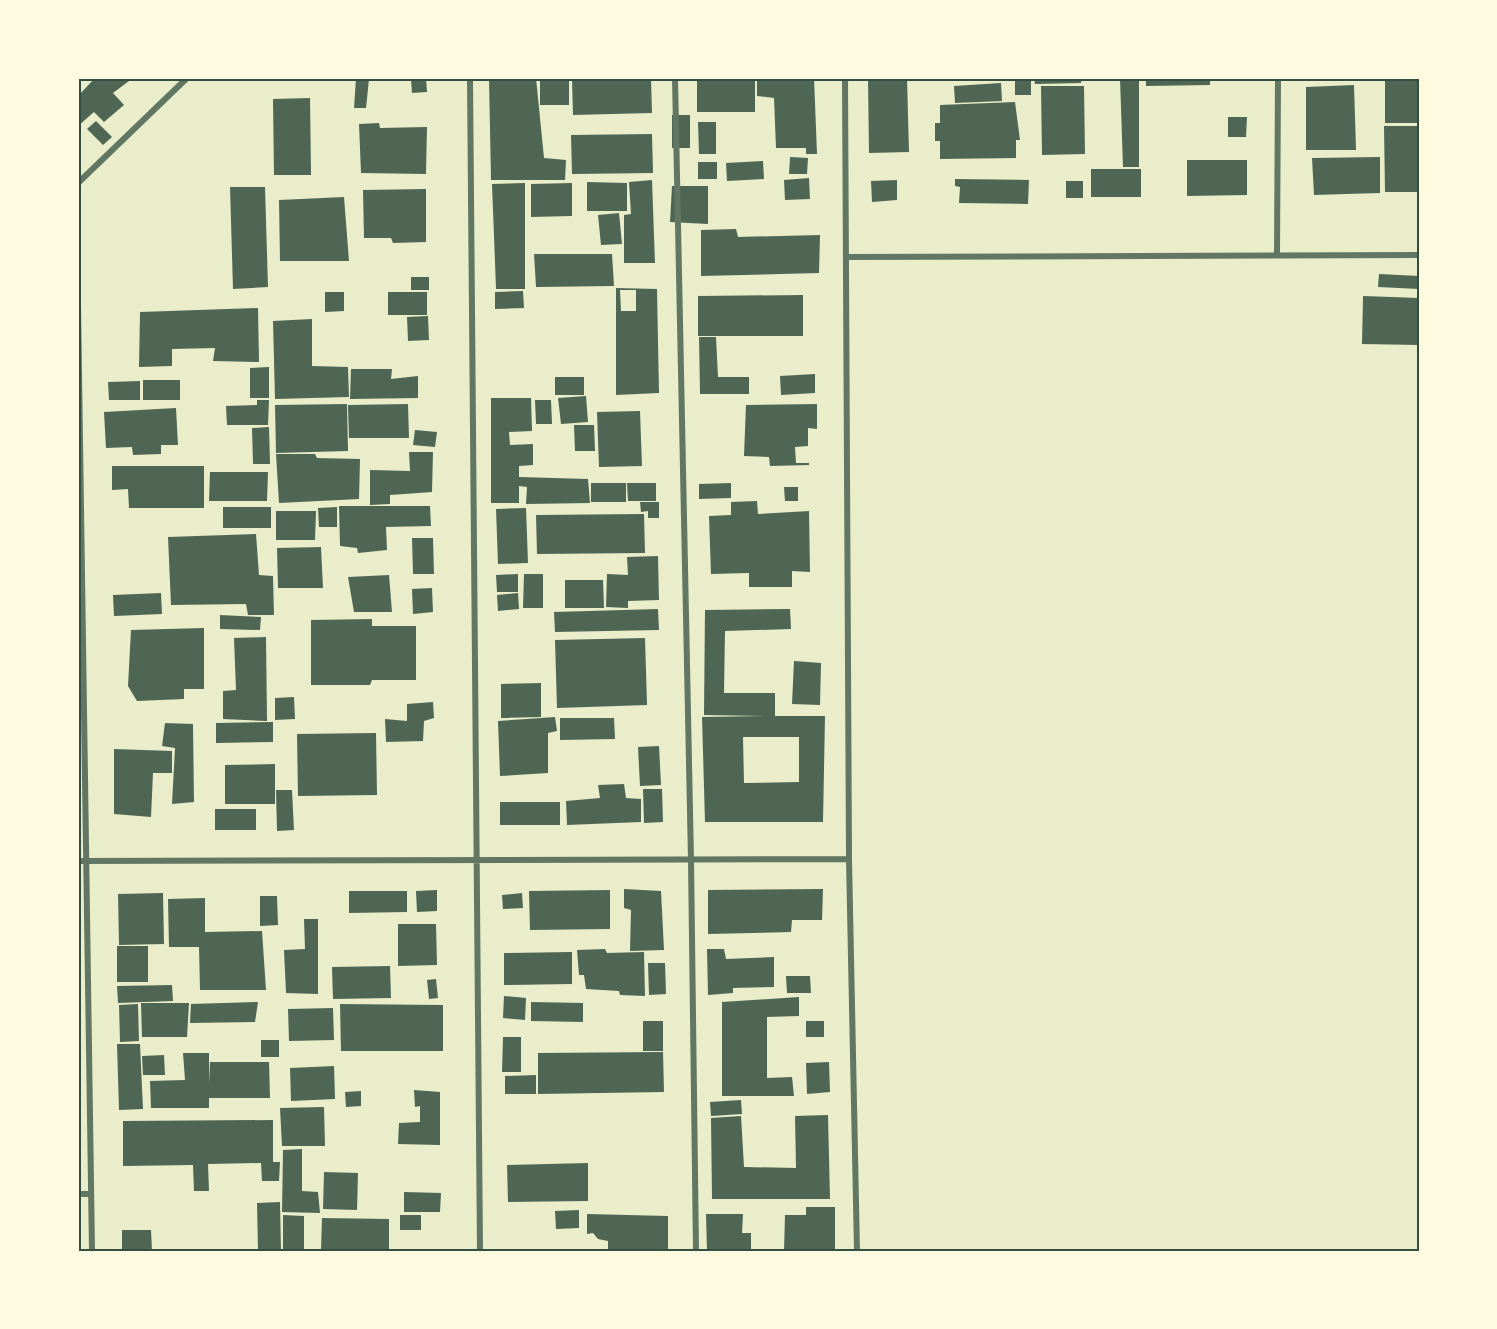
<svg xmlns="http://www.w3.org/2000/svg" width="1497" height="1329" viewBox="0 0 1497 1329" font-family="Helvetica,sans-serif">
  <rect width="100%" height="100%" fill="#e9edc9"/>
  <path fill="#4f6655" fill-rule="evenodd" d="M95 78H133L113 93 124 105 104 122 94 112 78 126V96Z
    M356 78 369 79 366 108H354Z
    M426 78 427 92 412 93 411 79Z
    M489 78H536L544 158 566 160 565 180H491Z
    M540 78H569V105H540Z
    M572 78H651L652 113 573 115Z
    M697 78H755V112H697Z
    M757 78H814L817 154H806V148H776L774 98 757 96Z
    M868 78H907L909 152 869 153Z
    M1015 78H1031V95H1015Z
    M1034 78H1082L1081 83 1035 84Z
    M1120 78H1139V167H1123Z
    M1146 78H1210V85L1146 86Z
    M1385 78H1419L1417 123H1385Z
    M1001 83 1002 101 955 103 954 86Z
    M1354 85 1356 150H1306V87Z
    M1041 86H1084L1085 154 1042 155Z
    M310 98 311 175H274L273 99Z
    M1015 102 1020 140H1016V158L940 159V141H935V123H940V105Z
    M672 115H690V148H672Z
    M1228 117H1247L1246 137H1228Z
    M96 121 112 137 103 145 87 129Z
    M698 122H716V154H699Z
    M379 123 380 128 427 127 426 174 361 173 359 124Z
    M1384 126H1418L1419 192H1385Z
    M652 134 653 173 572 174 571 135Z
    M790 157 808 158 807 174H789Z
    M1380 157V193L1314 195 1312 158Z
    M1187 160H1247V195L1187 196Z
    M763 161 764 179 727 181 726 163Z
    M698 162H717V179H698Z
    M1091 169H1141V197H1091Z
    M809 178 810 199 785 200 784 180Z
    M955 179 1029 180 1028 204 959 203 960 187 955 186Z
    M652 180 655 263H624V215L631 214 629 182Z
    M897 180V200L872 202 871 181Z
    M1066 181H1083V198H1066Z
    M587 182 627 183V211H587Z
    M525 183V289H496L492 184Z
    M572 183V216L531 217V184Z
    M672 186H708V224L670 222Z
    M230 187H265L268 287 233 289Z
    M426 189V242L393 243 391 238H364L363 190Z
    M344 197 349 261H280L279 200Z
    M619 213 622 244 601 245 598 215Z
    M736 229 738 237 820 235 819 273 701 276V230Z
    M534 254H612L614 286 536 287Z
    M1379 274 1419 276V289L1378 287Z
    M411 277H429V290H411Z
    M616 288 657 289 659 393 616 395ZM620 290H636V311H621Z
    M523 291 524 308 495 309V292Z
    M325 292H344V311L325 312Z
    M388 292H427V315H388Z
    M803 295V336H698V296Z
    M1363 296 1419 298V345L1362 344Z
    M258 308 259 362 213 361 215 348 172 349V366L139 367 140 312Z
    M428 316 429 340 408 341 407 317Z
    M312 319V366L348 367 349 397 275 399 273 321Z
    M699 337H716L718 377H749V394H700Z
    M269 367V398H250V368Z
    M351 369H392L391 379 418 376V398L350 399Z
    M815 374V393L781 395 780 376Z
    M555 377H584V395H555Z
    M143 380H180V400H143Z
    M140 381V400H109L108 382Z
    M586 396 588 422 561 424 558 398Z
    M491 398H531L532 431 509 432 510 445 533 444V465L519 466V477L588 479 590 503 526 504 527 487 519 486V503H491Z
    M257 400H269L268 425H227L226 406 257 405Z
    M535 400H551L552 424H536Z
    M347 404 348 451 276 453 275 405Z
    M408 404 409 438H349L348 405Z
    M817 404V429L808 428V446L795 447 796 463H809V465L770 466 769 457 744 456 746 405Z
    M176 408 178 445H161V454L133 455 132 447 106 448 104 412Z
    M640 411 642 466 599 467 597 412Z
    M574 425H594L595 451H575Z
    M269 427 270 464H253L252 428Z
    M415 430 437 432 435 447 413 445Z
    M409 452H433L432 492 390 495V504L370 505V470L410 471Z
    M276 454H315L317 458 360 459 359 499 279 503Z
    M112 466H204V508H129L128 489 112 490Z
    M210 472H268L267 501H209Z
    M591 483H626V502H591Z
    M627 483H656V501H628Z
    M731 483V498L699 499V484Z
    M784 487H798V501H785Z
    M757 501 758 514 809 511 810 572 792 571V587H749V573L711 574 709 516 731 515V502Z
    M640 502H659V518H648V511L641 512Z
    M339 506H430L431 526 386 527 387 550 358 553 357 548 340 546Z
    M223 507H271V528H223Z
    M337 507V527H319L318 508Z
    M526 508 528 563 498 564 496 509Z
    M276 511H316L315 540H276Z
    M644 514 645 553 537 554 536 515Z
    M256 534 259 575 273 576 274 615H248L246 604 171 605 168 537Z
    M412 538H433L434 574H413Z
    M321 547 323 588H278L277 548Z
    M658 556 659 600 628 601V608L606 607 607 574 628 575 627 557Z
    M518 574V592H497L496 575Z
    M524 574H543V608H523Z
    M389 575 392 612H354L348 577Z
    M565 580H603L604 608H565Z
    M432 588 433 612 413 614 412 589Z
    M161 593 162 614 114 616 113 595Z
    M518 593 519 609 498 611 497 595Z
    M658 609 659 630 555 632 554 612Z
    M790 609 791 629 725 631 724 693H775V716H825L823 822H705L702 717 768 716 704 715 705 610ZM743 737H799V782L744 783Z
    M220 615 261 617 260 630 220 629Z
    M372 619V626H416V680H372L370 685H311V620Z
    M204 628V689H184V699L137 701 128 686 131 630Z
    M266 637 267 721 223 719V691L236 690 234 638Z
    M645 638 647 705 557 708 555 640Z
    M794 661 821 663 820 705 792 704Z
    M541 683V717L501 718V684Z
    M294 697 295 719 275 720V698Z
    M433 702 434 718 424 721 423 741 386 742 385 719 407 721V704Z
    M555 717 557 731 548 733V773L500 776 498 721Z
    M560 718H614L615 739 560 740Z
    M273 722V742L216 743V723Z
    M165 723 193 724 194 802 172 804 175 748 162 746Z
    M376 733 377 795 298 796 297 734Z
    M659 746 661 785 640 786 638 747Z
    M114 749 172 751V773H153L151 817 114 814Z
    M275 764V804H225V765Z
    M624 784 626 798 641 799V822L567 825 566 801 600 798 598 785Z
    M643 789H662L663 822 644 823Z
    M276 790H292L294 830 277 831Z
    M500 802H560V825H500Z
    M215 809H256V830H215Z
    M624 889 661 891 664 950 630 951 631 910 624 908Z
    M823 889 822 920H792L791 932 708 934V890Z
    M437 890V911L417 912 416 891Z
    M610 890V929L530 930 529 891Z
    M349 891H407V912L349 913Z
    M163 893 164 944 119 945 118 894Z
    M522 893 523 908 503 909 502 895Z
    M260 896H277L278 925 260 926Z
    M205 898V932L262 931 266 990H200L199 947H169L168 899Z
    M304 919H318V994L286 993 284 950 305 949Z
    M398 924H436L437 965 398 966Z
    M117 946H148V982H117Z
    M605 949 607 953 644 952 645 996 620 995 619 991 586 989 584 975H579L577 950Z
    M707 949H724L726 959 774 957V987L733 988V993L708 995Z
    M572 952V984L504 985V953Z
    M648 963H665L666 994 649 995Z
    M390 966 391 998 333 999 332 967Z
    M786 976H810L811 993H787Z
    M436 979 438 998 429 999 427 980Z
    M172 985 173 1001 118 1003 117 986Z
    M504 996 526 998 525 1020 503 1018Z
    M799 997V1016L767 1017V1078L792 1077 794 1096H722V1002Z
    M258 1002 255 1022 190 1023 191 1004Z
    M531 1002 583 1003V1022L531 1021Z
    M141 1003H189L187 1037H142Z
    M138 1004 139 1041 120 1042 119 1005Z
    M340 1004 443 1005V1051H341Z
    M333 1008 334 1040 289 1041 288 1009Z
    M643 1021H663V1051H643Z
    M806 1021H824V1037H806Z
    M503 1037H521V1072H502Z
    M261 1040H279V1057H261Z
    M117 1044H140L143 1109 119 1110Z
    M663 1052 664 1092 538 1094V1053Z
    M183 1053H209V1084L210 1062H269L270 1098H209V1108H151L150 1081 185 1080Z
    M164 1055 165 1075H143L142 1056Z
    M829 1062 830 1092 807 1094 806 1063Z
    M334 1066 335 1099 291 1101 290 1068Z
    M536 1075V1094H505V1076Z
    M414 1090 440 1092V1145L398 1144 399 1123 420 1122V1106L415 1107Z
    M361 1091V1106L346 1107 345 1092Z
    M741 1100 742 1114 711 1116 710 1102Z
    M324 1107 325 1146H282L280 1108Z
    M828 1115 830 1199H712L711 1118 741 1116 744 1167 796 1168 795 1116Z
    M273 1120V1162H280L279 1181H262L261 1163 208 1164 209 1191H194L193 1165 123 1166V1121Z
    M302 1149V1191L318 1192 320 1213 282 1212 283 1150Z
    M588 1163V1201L508 1202 507 1165Z
    M324 1172 358 1173 357 1210 323 1209Z
    M404 1192 441 1193 440 1212H404Z
    M280 1202 281 1250H258L257 1203Z
    M806 1207H835V1251H784L785 1215H806Z
    M579 1210V1228L556 1229 555 1211Z
    M587 1214 668 1216V1251H608V1241L598 1239 593 1233 587 1234Z
    M706 1214H743L742 1233H751V1251H707Z
    M283 1215 304 1216V1251H283Z
    M400 1215H421V1230H400Z
    M322 1218 389 1219V1251H321Z
    M122 1230H151L152 1251H122Z"/>
  <g fill="none" stroke-linecap="round" stroke-linejoin="round">
    <path stroke="#617663" stroke-width="6" d="M470 78 480 1251
      M675 78 691 860 696 1251
      M845 78 849 859 857 1251
      M78 183 187 78
      M1277 254 1278 78
      M846 257 1419 255
      M78 305 92 1251
      M78 861 849 859
      M78 1194H91"/>
  </g>
  <rect width="1497" height="1329" fill="none" stroke="#fefae0" stroke-width="159"/>
  <rect x="80" y="80" width="1338" height="1170" fill="none" stroke="#344e41" stroke-width="2"/>
</svg>
